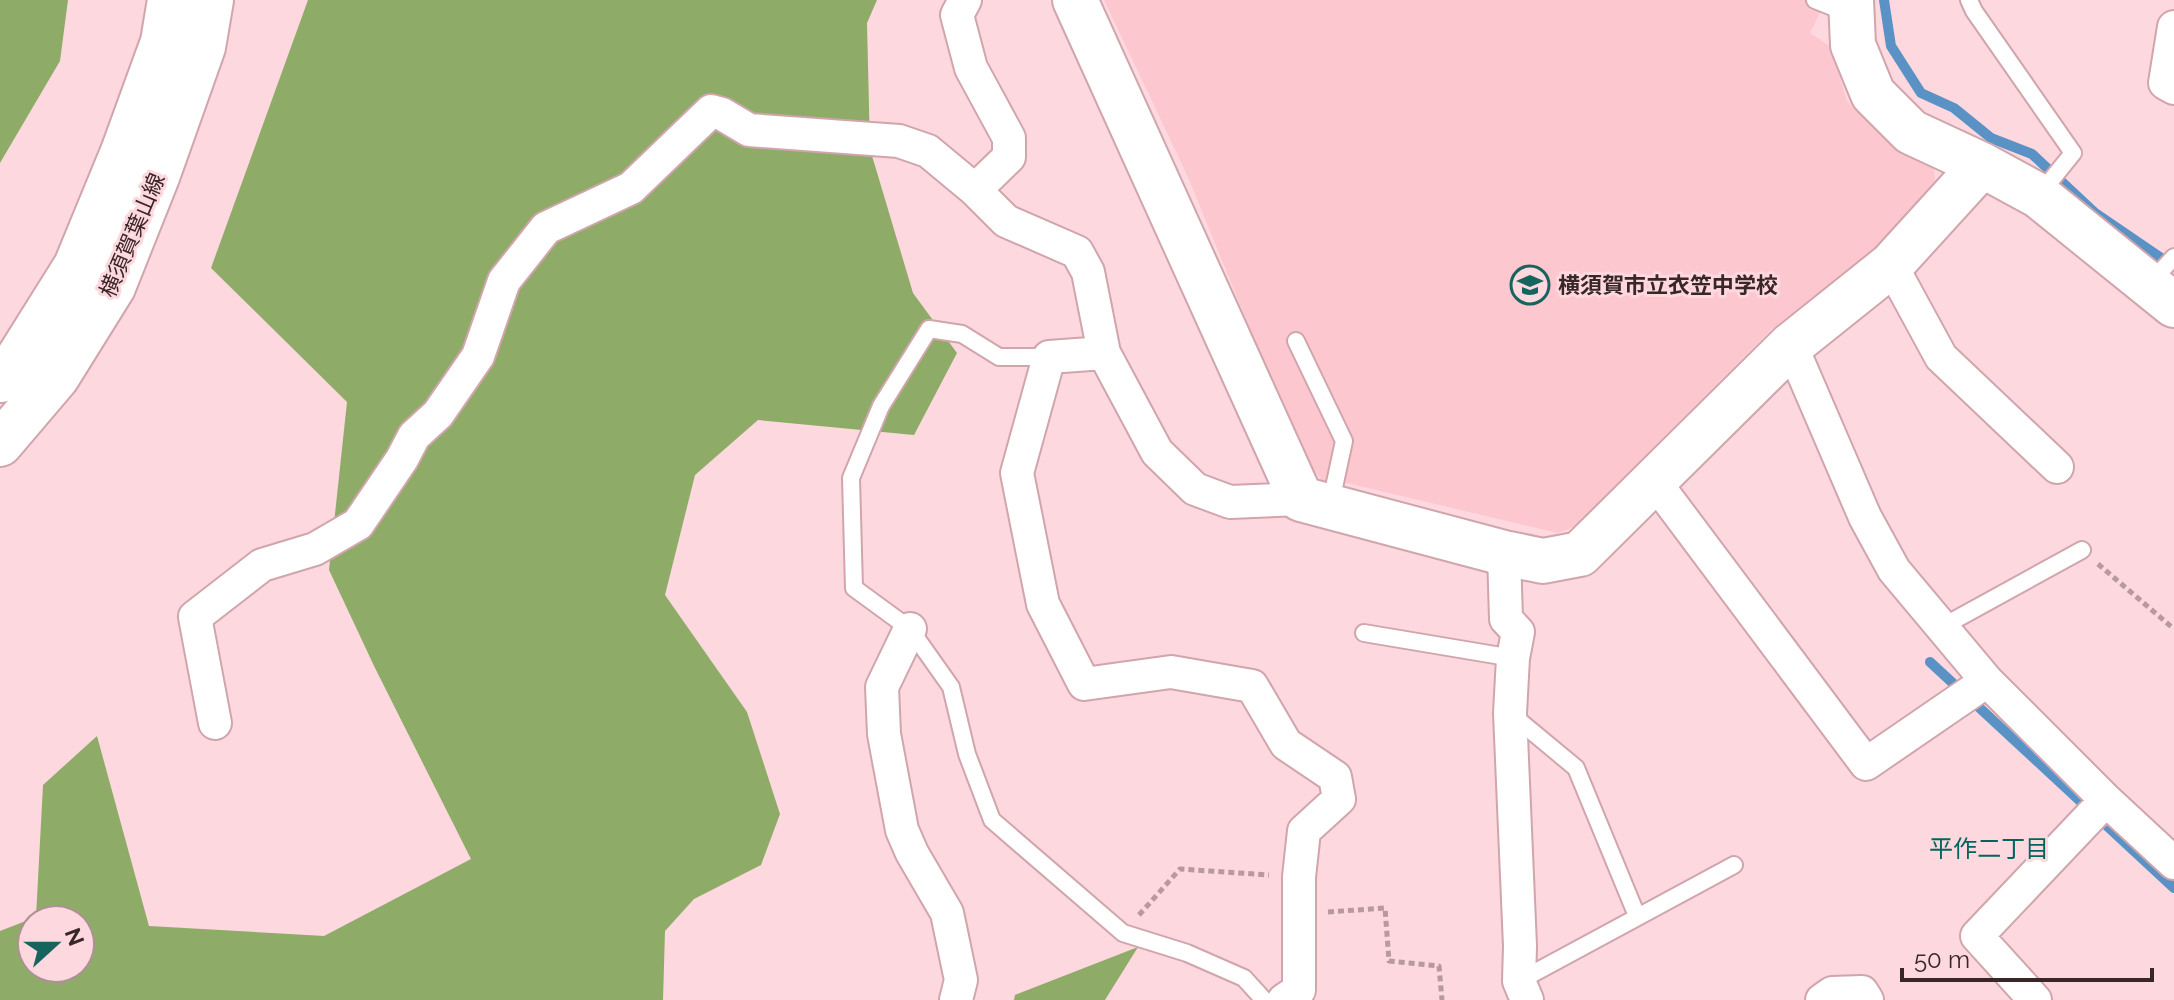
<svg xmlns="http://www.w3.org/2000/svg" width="2174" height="1000" viewBox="0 0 2174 1000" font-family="Raleway,'Noto Sans JP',sans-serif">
  <rect width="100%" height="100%" fill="#fdd8de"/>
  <path fill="#fcc7cf" d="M1104 0H1826L1810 33 1831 47 1847 101 1887 140 1932 161 1936 185 1886 240 1771 330 1576 526 1558 533 1347 483 1323 482 1300 452 1188 177Z"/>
  <path fill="#8fab68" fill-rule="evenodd" d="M0 0H68L60 61 0 163Z
    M308 0H877L867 23 870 149 913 293 957 353 914 435 758 420 695 475 665 595 747 712 780 814 761 865 694 899 665 931 663 1000H0V931L36 917 43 785 97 736 149 926 324 936 471 859 375 668 329 570 347 402 211 268ZM32 920H80V968H32Z
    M1138 947 1105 1000H1014L1015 995Z"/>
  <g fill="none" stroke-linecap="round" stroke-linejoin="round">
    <path stroke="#5a92c5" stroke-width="10" d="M1884 0 1891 46 1921 93 1954 108 1991 138 2032 154 2095 213 2173 266
      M1930 662 2174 888"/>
    <defs>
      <path id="lane" d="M1815 0 1850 14
        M1969 0 1974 11 2073 153 2039 195
        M2149 284 2174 257
        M1296 341 1344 441 1330 506
        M1049 357H999L962 334 929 329 881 406 851 478 854 588 910 629 951 687 967 754 992 820 1123 933 1187 953 1244 978 1264 1000
        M1940 628 2082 550
        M1364 633 1513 658
        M1511 714 1576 768 1637 916
        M1519 981 1734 865"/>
      <path id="street" d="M965 0 957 15 971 68 1009 138V157L975 190
        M2174 27 2165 83 2174 88
        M1891 265 1941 357 2057 467
        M1791 345 1865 517 1894 570 1987 681 2106 800 2174 863
        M1104 353 1049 357 1017 473 1043 604 1084 684 1171 672 1252 686 1286 744 1335 777 1339 799 1304 831 1299 877V990L1284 1000
        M1655 482 1866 764 1987 681
        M1504 553 1506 619 1518 632 1513 658 1510 713 1520 946 1519 981 1527 1000
        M910 629 882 687 884 734 902 830 912 853 947 913 961 980 956 1000
        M215 723 195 617 262 565 315 549 358 524 402 459 414 436 438 414 478 356 504 281 546 228 631 188 711 111 722 114 749 130 899 141 928 151 975 190 1006 221 1077 252 1088 272 1104 353 1157 452 1195 489 1230 502 1301 499
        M1822 1000 1832 993 1862 992 1867 1000
        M2035 1000 1977 936 2106 800"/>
      <path id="secondary" d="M1075 0 1301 499 1504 553 1543 561 1580 554 1791 345 1891 265 1982 165
        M1851 0 1853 45 1873 94 1911 132 1982 165 2039 196 2174 305"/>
      <path id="primary" d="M0 380 19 357 76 266 123 152 163 42 170 0
        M0 444 57 377 113 287 158 174 203 47 211 0"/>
    </defs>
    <use href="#lane" stroke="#d0a5ac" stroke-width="20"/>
    <use href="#street" stroke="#d0a5ac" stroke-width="36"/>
    <use href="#secondary" stroke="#d0a5ac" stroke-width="48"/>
    <use href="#primary" stroke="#d0a5ac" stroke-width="48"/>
    <path stroke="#b7999e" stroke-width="5" stroke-dasharray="6 4" stroke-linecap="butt" d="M2098 564 2174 629
      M1328 912 1385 908 1389 961 1439 966 1442 1000
      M1139 915 1180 869 1269 875"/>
    <use href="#lane" stroke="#fff" stroke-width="16"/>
    <use href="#street" stroke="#fff" stroke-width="32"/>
    <use href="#secondary" stroke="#fff" stroke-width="44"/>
    <use href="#primary" stroke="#fff" stroke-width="44"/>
  </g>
  <defs>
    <symbol id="school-ring" viewBox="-11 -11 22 22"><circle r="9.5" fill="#fdd8de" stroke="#17645e" stroke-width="1.5"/><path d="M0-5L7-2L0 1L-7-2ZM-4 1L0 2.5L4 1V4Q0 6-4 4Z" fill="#17645e"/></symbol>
  </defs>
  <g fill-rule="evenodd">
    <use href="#school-ring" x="1508" y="263" width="44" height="44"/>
  </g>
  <g text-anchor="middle" stroke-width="6" stroke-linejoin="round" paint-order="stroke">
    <g font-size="22" fill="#382629" stroke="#fdd8de">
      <text transform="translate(132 235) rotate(-67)" y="8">横須賀葉山線</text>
    </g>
    <g font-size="22" font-weight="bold" fill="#382629" stroke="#fdd8de" text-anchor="start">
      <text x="1558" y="293">横須賀市立衣笠中学校</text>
    </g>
    <g font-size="24" fill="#00655f" stroke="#fdd8de">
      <text x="1989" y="857">平作二丁目</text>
    </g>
  </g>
  <g transform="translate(56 944) rotate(69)"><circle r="38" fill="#fdd8de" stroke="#ae9196" stroke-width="2"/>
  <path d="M0-6L14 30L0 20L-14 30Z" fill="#17645e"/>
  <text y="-12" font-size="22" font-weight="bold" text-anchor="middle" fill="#382629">N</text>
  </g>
  <path d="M1902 968v12h250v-12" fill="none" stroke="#382629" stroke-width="4"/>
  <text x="1914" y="968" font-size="24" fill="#382629" stroke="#fdd8de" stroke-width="6" paint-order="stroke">50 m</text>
</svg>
